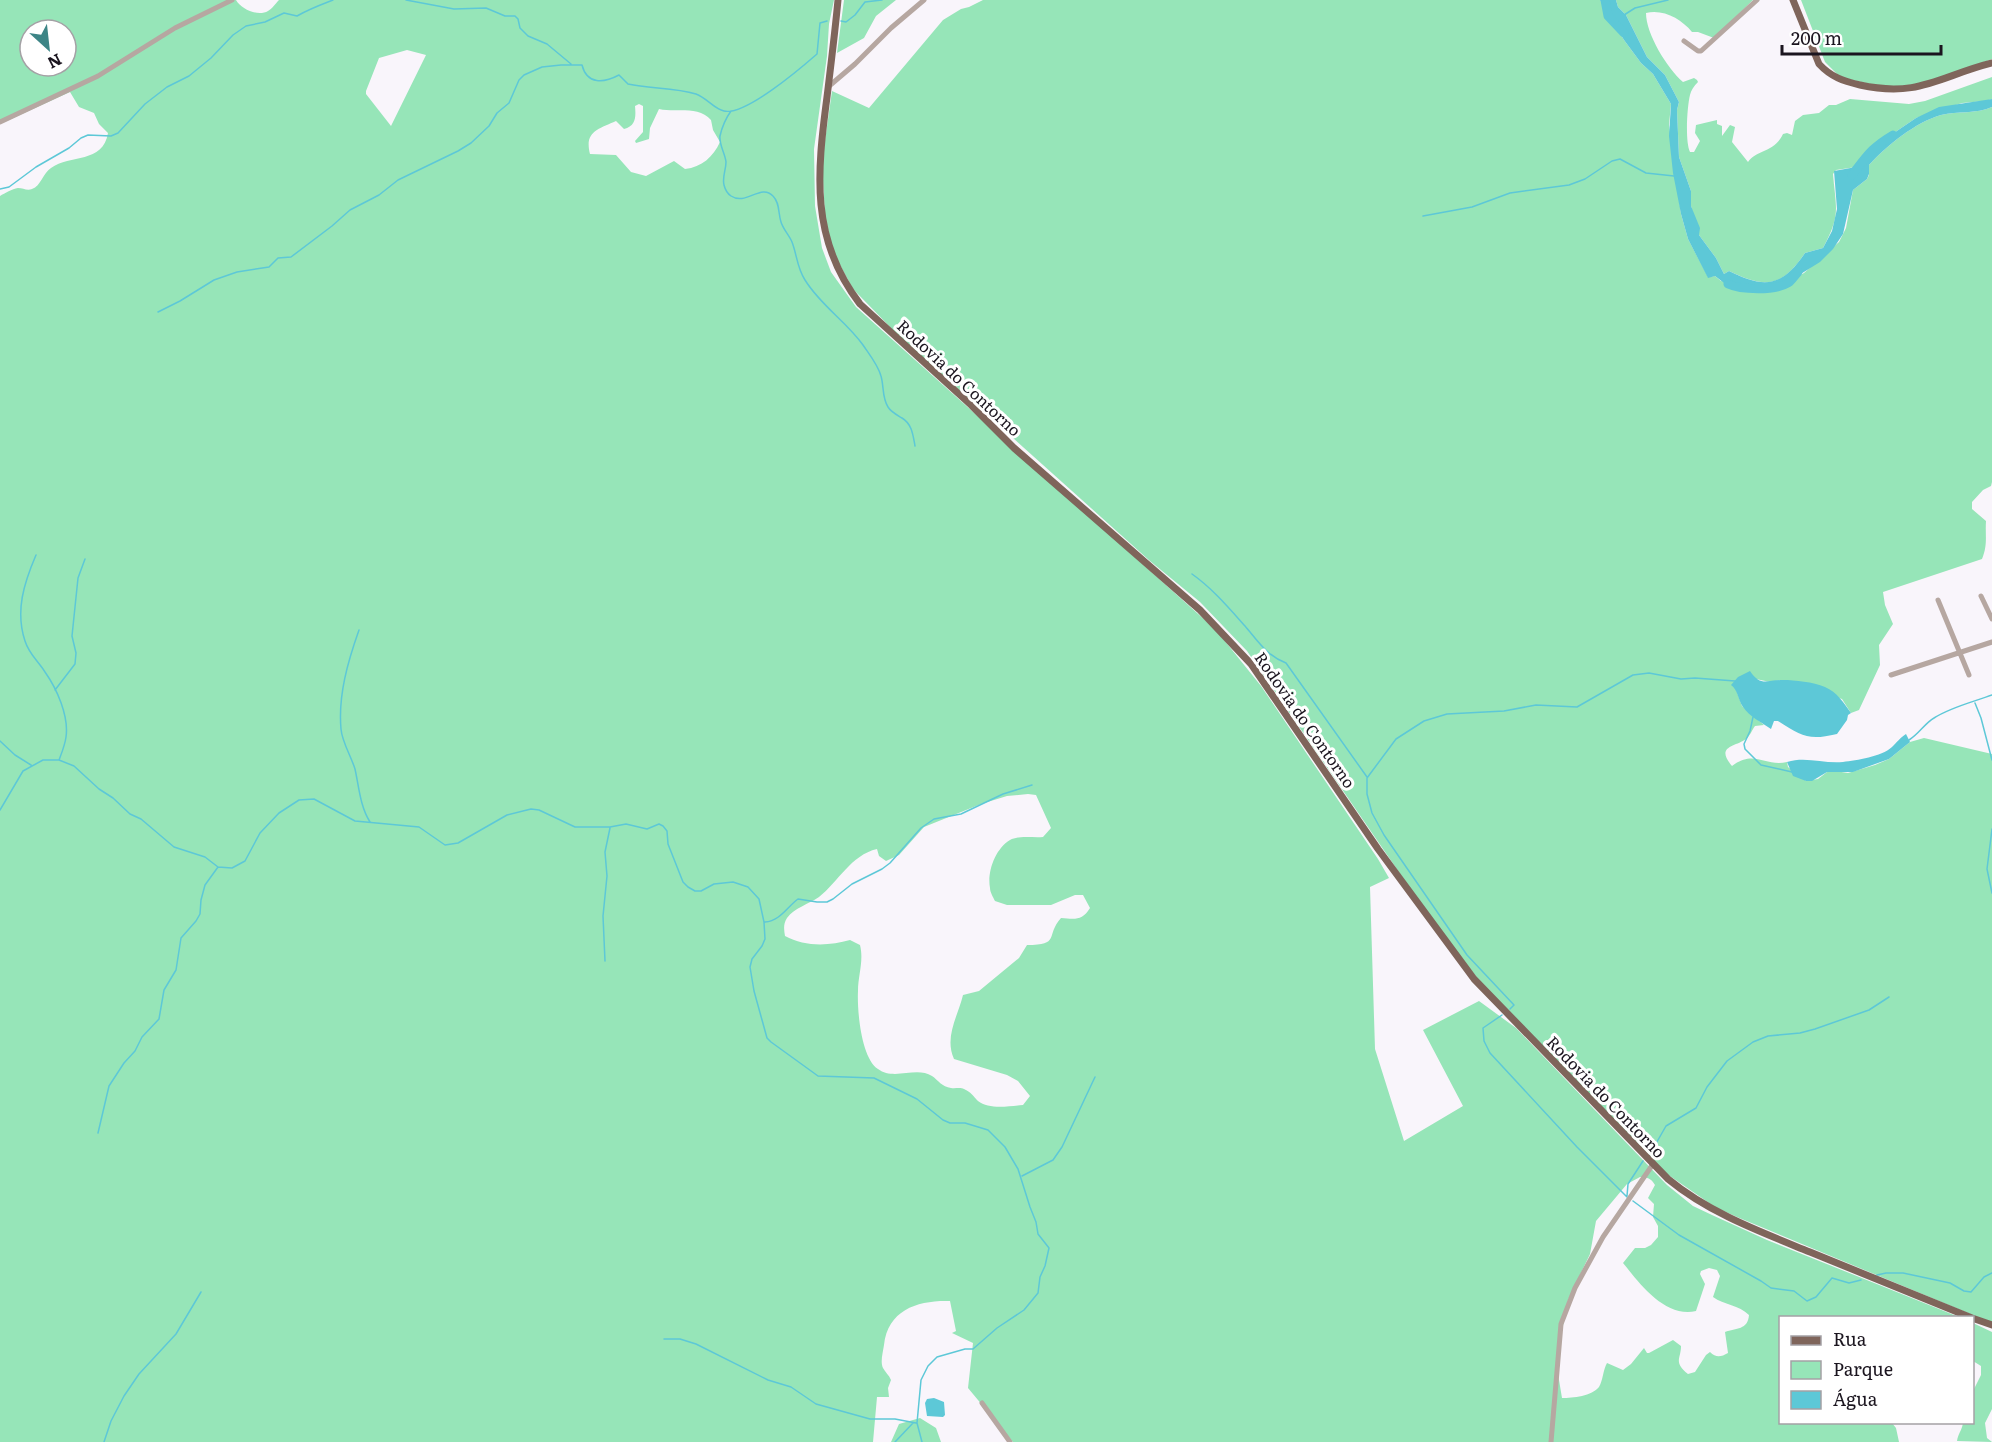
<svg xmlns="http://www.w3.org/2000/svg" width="1992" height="1442" viewBox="0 0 1992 1442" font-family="Literata,serif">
  <rect width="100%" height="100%" fill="#f9f5fb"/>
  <path fill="#96e5b8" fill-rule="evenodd" d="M0 0H236C241 9 258 17 268 11 272 9 275 4 279 0H834L829 24 827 56 814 149 815 206 822 248 831 272 856 307 1216 630 1261 686 1378 859 1389 878 1370 887 1375 1049 1404 1141 1463 1106 1423 1030 1479 1001 1516 1028 1667 1185 1693 1206 1712 1215 1767 1240 1959 1317 1780 1318V1422L1892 1423 1896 1428 1899 1442H1013L968 1388 973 1343 952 1333 956 1331 950 1301C919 1300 888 1309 884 1345 883 1352 880 1362 883 1368 885 1372 889 1375 891 1380L888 1388 889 1397H877L873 1442H0V196C5 193 12 189 18 188 23 188 27 191 32 189 41 186 43 173 51 168 70 154 103 164 108 133L99 124 94 113 79 107 70 92 0 124ZM30 30H66V66H30ZM407 50 426 55 391 126 366 94V91L379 58ZM639 104 643 106V132L635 141 636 143 649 139 650 128 659 109C676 113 698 105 711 120L713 130 720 142C713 157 702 167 685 169L674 161 646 176 631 172 616 155 590 154C584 131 599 129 616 121L624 129C636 126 636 117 635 106ZM1028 794 1036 795 1051 828 1043 837C1033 838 1019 835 1010 840 995 849 987 872 990 888 990 892 993 897 995 901L1007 905H1051L1075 895H1083L1090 908C1082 921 1075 919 1061 918 1045 936 1061 945 1027 945L1019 958 979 991 963 995C958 1016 944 1037 954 1059L1007 1075 1018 1081 1030 1096 1023 1105C1010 1106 989 1110 978 1101 973 1096 971 1092 964 1089 960 1087 955 1089 951 1088 942 1087 938 1080 932 1076 916 1066 894 1081 878 1069 861 1058 857 1010 858 991 858 975 864 961 860 945L850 940C829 946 805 947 785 936 784 930 783 924 787 918 794 908 809 904 819 897 838 882 851 855 877 849L879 856 886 861 899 855 924 827 981 804 1007 796ZM1640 1177C1647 1177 1651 1178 1655 1185L1648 1198 1654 1204 1653 1217 1658 1226V1237L1651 1245 1645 1248H1635L1623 1263C1640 1284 1665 1318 1696 1311L1705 1284 1700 1274 1701 1271 1709 1268 1717 1270 1720 1276 1713 1297C1724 1305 1739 1305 1749 1315 1748 1330 1736 1328 1725 1332L1728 1353C1721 1357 1716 1358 1710 1352L1706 1355 1695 1372 1688 1374C1673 1362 1681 1359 1681 1346L1673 1340 1649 1353H1647L1644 1348 1631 1364 1623 1370 1607 1363C1603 1370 1603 1380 1599 1387 1592 1396 1573 1398 1562 1398L1556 1362 1568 1300 1590 1254 1596 1221 1627 1184Z
    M844 0H896L876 16 864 38 837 53Z
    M983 0H1600L1624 40 1641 63 1653 74 1671 104 1669 125 1681 214 1688 239 1708 277 1715 276 1721 281 1772 290 1804 273 1839 242 1846 228 1853 190 1867 179 1869 175V165C1886 146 1916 122 1941 115 1958 111 1976 114 1992 107V482L1991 486 1983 490 1972 502V509L1986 521C1985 536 1988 544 1982 559L1883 592 1885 605 1893 624 1879 645 1880 665 1859 710 1851 713 1842 699 1780 680 1770 682 1756 679 1735 687 1742 706 1764 725 1755 726C1752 730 1750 736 1746 739 1735 747 1715 746 1732 766 1754 749 1765 767 1787 762L1788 767 1806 781 1818 779 1827 772 1835 771 1848 773 1875 765 1889 759 1910 742 1924 738 1992 754V1323L1737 1217 1715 1207 1667 1174 1482 984 1436 926 1247 651 1200 602 1150 561 897 334 853 289 833 252 825 216 822 162 832 91 869 108 943 20 961 9 969 7Z
    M1616 0H1753L1714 38 1698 32H1692C1681 19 1664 9 1646 13 1646 34 1667 68 1683 82L1694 78 1697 80 1698 82C1694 86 1691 90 1690 95 1687 107 1685 142 1690 152H1694L1700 141 1695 133 1696 125 1717 120V124L1722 126V136L1730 125 1735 127 1732 142 1748 162C1757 149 1774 153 1783 134L1787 133 1792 135 1795 121 1803 115 1819 113 1829 105H1836L1850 99 1909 104 1925 101 1992 77V99L1985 101 1962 103 1916 118 1885 139 1863 162 1856 167 1836 170 1833 174C1836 210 1841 214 1823 248L1805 253C1782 287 1766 289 1729 271L1724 274 1716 258 1699 235 1691 206V191L1679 157 1677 110 1679 102 1665 75 1647 57 1626 15 1618 7Z
    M1801 0H1992V59L1926 84 1888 88 1848 79 1838 75 1825 62Z
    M1973 1323 1992 1332V1409L1985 1423 1987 1438 1992 1442 1957 1441C1958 1434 1962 1430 1963 1423L1972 1422 1973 1391 1981 1375V1366L1973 1361Z
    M920 1418 936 1428 941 1442H891L899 1424Z"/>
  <path fill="#5dc8d7" d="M1600 0H1616L1618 7 1626 15 1647 57 1665 75 1679 102 1677 110 1679 157 1691 191V206L1700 228 1699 235 1716 258 1724 274 1729 271C1765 289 1782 287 1805 253L1823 248 1832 231 1837 209 1834 171 1856 167 1863 162 1885 139 1916 118 1939 107 1992 99V107C1976 114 1958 111 1941 115 1916 122 1886 146 1869 165V174L1867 179 1853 190 1843 234 1833 249 1820 262 1783 285 1772 290 1728 286 1715 276 1708 278 1688 239 1681 214 1673 173 1669 136 1671 104 1653 74 1641 63 1624 40Z
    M1750 671C1761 687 1766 680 1783 680 1795 680 1813 682 1825 687 1837 692 1844 703 1851 713L1848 715 1847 720 1837 734C1808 741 1802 736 1778 721H1774L1771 729C1761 722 1750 717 1743 707 1738 700 1738 690 1731 685L1738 677Z
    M1906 734 1910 742 1889 759 1853 772H1827L1812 781H1806L1793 776 1787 762C1806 756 1824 764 1843 762 1857 760 1881 757 1892 747 1897 742 1900 738 1906 734Z
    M934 1398 944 1402 945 1415 943 1417 927 1416 925 1403 927 1399Z"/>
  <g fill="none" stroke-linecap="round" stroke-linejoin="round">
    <path stroke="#5dc8d7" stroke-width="1.5" d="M406 0 454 9 486 8 505 16H515L518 19 520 28 528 36 547 44 571 64
      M1624 15 1635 8 1668 0
      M841 21 846 22 855 15 865 2 882 0
      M731 111C726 118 722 127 720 136 719 145 725 153 726 162 726 170 722 177 724 185 725 189 728 194 731 196 746 206 761 183 773 196 780 203 778 213 781 222 783 229 789 235 792 242 797 255 797 268 805 280 821 306 846 321 863 345 869 354 878 365 881 376 884 386 882 398 888 407 891 412 897 415 902 418 912 424 913 435 915 446
      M0 189 9 187 36 167 69 148 81 138 88 135 111 136 118 133 145 104 167 87 189 76 211 58 233 35 246 26 265 22 284 13 297 16C309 9 320 5 333 0
      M1423 216 1472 207 1510 193 1569 185 1585 179 1612 161 1620 159 1646 173 1674 176
      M158 312 180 301 214 280 237 272 269 267 278 258 291 257 332 226 350 210 379 195 398 180 458 151 471 143 489 126 497 113 509 103 519 80 524 75 542 67 561 65H582C587 85 604 83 619 75L628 84C650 89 674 87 696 94 707 98 714 109 724 111 745 116 801 68 817 54L820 23 827 21
      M36 555C24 583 15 611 25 641 29 654 38 661 45 672 57 689 69 716 66 737 65 745 62 752 59 760
      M1192 574C1212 588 1229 608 1245 626 1258 641 1267 656 1286 663L1367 777
      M359 630C348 661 338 695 341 729 342 742 351 756 355 769 359 787 360 806 370 822
      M55 690 75 664 76 653 72 636 78 578 85 559
      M1975 703 1981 718 1992 760
      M1753 717 1750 731 1744 744 1745 749 1761 765 1792 772
      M1909 740C1919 734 1925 723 1934 718 1951 707 1973 702 1992 695
      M0 741 15 755 31 765
      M0 810 23 771 43 760H59L74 766 99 789 113 798 130 814 141 819 174 847 205 857 218 867 232 868 245 861 260 833 279 813 299 800 314 799 355 821 419 827 445 845 458 843 507 815 531 809 539 810 575 827H610L626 824 647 829 659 824 663 826 667 831 668 844 683 882 688 887 695 891H701L714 884 733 882 748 887 759 899 764 922 765 939 762 946 752 959 750 967 754 991 767 1038 771 1042 818 1076 874 1078 917 1099 943 1120 950 1123H965L988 1130 1005 1147 1018 1169 1030 1207 1036 1222 1038 1234 1049 1248 1045 1266 1040 1277 1038 1293 1024 1310 997 1328 973 1349H965L937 1357 928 1366 921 1380 917 1423 922 1442
      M1992 829 1987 869 1992 893
      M765 922C780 921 787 907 798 899L817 902H827L833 899 852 884 882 869 890 863 921 828 934 819 961 814 1003 794 1032 785
      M605 961 603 916 607 876 605 852 610 828
      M1510 1009 1514 1005 1467 955 1384 835 1372 813 1367 794V778L1396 739 1424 721 1447 714 1504 711 1536 705 1577 707 1633 675 1649 673 1681 679 1695 678 1735 681
      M1502 1015 1483 1028 1484 1041 1490 1053 1577 1147 1627 1197
      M98 1133 109 1086 124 1063 135 1051 142 1037 159 1019 164 990 176 970 181 938 196 921 200 914 201 900 205 885 218 867
      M1650 1154 1666 1126 1696 1108 1707 1087 1727 1061 1753 1042 1768 1036 1800 1033 1815 1029 1869 1010 1889 997
      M1022 1176 1053 1160 1062 1147 1095 1077
      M1627 1196 1628 1184 1643 1161
      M1633 1201 1679 1235 1761 1281 1771 1288 1794 1291 1807 1301 1816 1297 1832 1278 1849 1283 1861 1280
      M1877 1275 1886 1273H1903L1950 1283 1964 1291 1971 1292 1984 1277 1992 1273
      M664 1339H680L696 1344 768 1380 791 1387 816 1404 870 1419H895L916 1423
      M104 1442 111 1421 124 1396 139 1374 176 1334 201 1292
      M895 1442 913 1423"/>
    <path stroke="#5dc8d7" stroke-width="9" d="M1605 0 1608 16 1624 33
      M1852 175C1867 156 1871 148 1893 135
      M1728 284C1741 290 1775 291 1788 283 1792 280 1795 275 1798 272"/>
    <path stroke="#b6a7a1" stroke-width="5" d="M1684 41 1698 51H1701L1757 0
      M828 87 855 64 891 28 924 0
      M0 122 98 76 175 28 232 0
      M1981 596 1992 619
      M1938 600 1969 675
      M1891 675 1992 642
      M982 1403 1010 1442
      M1551 1442 1561 1324 1575 1288 1603 1237 1653 1164"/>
    <path stroke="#7f655b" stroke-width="7" d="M838 0C835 32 831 64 827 97 817 173 810 239 860 304L971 405 1014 448 1200 610 1251 664 1378 849 1474 979 1668 1179C1709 1213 1761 1232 1810 1252 1864 1274 1918 1296 1972 1318
      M1793 0 1819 64C1831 77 1843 81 1860 85 1919 98 1940 76 1992 63
      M1972 1318 1992 1325"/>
  </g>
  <g text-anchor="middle" stroke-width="6" stroke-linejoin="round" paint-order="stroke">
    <g font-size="16" fill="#1b151f" stroke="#fff">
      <text transform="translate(959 378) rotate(43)" y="6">Rodovia do Contorno</text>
      <text transform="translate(1305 720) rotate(55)" y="6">Rodovia do Contorno</text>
      <text transform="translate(1606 1097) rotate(46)" y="6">Rodovia do Contorno</text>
    </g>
  </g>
  <rect x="1779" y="1316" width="195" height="108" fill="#ffffff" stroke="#a4a1a5" stroke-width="1.5"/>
  <rect x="1791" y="1336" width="30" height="9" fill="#7f655b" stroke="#a4a1a5" stroke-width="1.5"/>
  <text x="1833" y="1346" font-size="18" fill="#1b151f">Rua</text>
  <rect x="1791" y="1361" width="30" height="18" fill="#96e5b8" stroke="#a4a1a5" stroke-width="1.5"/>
  <text x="1833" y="1376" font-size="18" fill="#1b151f">Parque</text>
  <rect x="1791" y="1391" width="30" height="18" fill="#5dc8d7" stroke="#a4a1a5" stroke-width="1.5"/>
  <text x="1833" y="1406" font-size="18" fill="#1b151f">Água</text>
  <g transform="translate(48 48) rotate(153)"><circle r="28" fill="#ffffff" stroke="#a4a1a5" stroke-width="1.5"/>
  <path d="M0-4.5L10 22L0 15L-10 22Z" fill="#3d8586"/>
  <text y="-9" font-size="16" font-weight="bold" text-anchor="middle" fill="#1b151f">N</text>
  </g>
  <path d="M1782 45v9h159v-9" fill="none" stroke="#1b151f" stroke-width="3"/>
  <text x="1791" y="45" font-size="18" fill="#1b151f" stroke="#ffffff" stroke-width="4.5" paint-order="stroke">200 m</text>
</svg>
